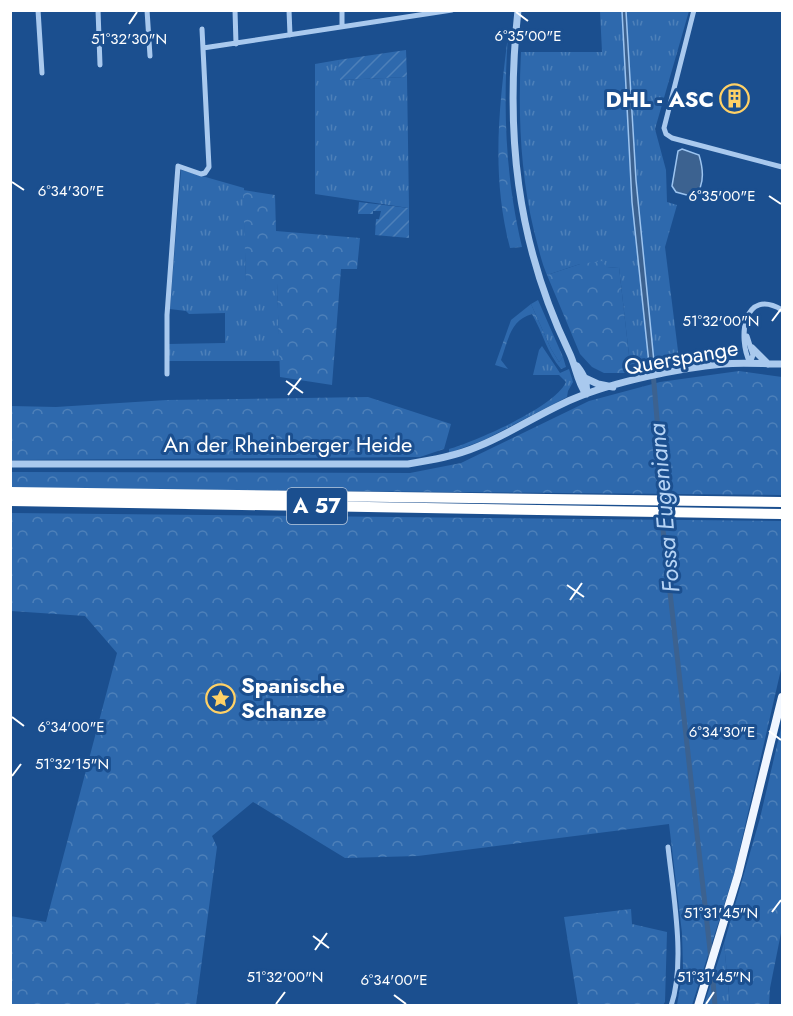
<svg xmlns="http://www.w3.org/2000/svg" width="793" height="1016" viewBox="0 0 793 1016" font-family="Jost,sans-serif">
  <defs>
    <pattern id="grass-tufts" width="24" height="20" patternUnits="userSpaceOnUse" patternTransform="scale(1.5)"><rect width="24" height="20" fill="#2e69ad"/><path d="M3 7l-1-3M5 7V3M7 7l1-3M15 17l-1-3M17 17v-4M19 17l1-3" fill="none" stroke="#4d80b9"/></pattern>
    <pattern id="forest-crowns" width="20" height="18" patternUnits="userSpaceOnUse" patternTransform="scale(1.5)"><rect width="20" height="18" fill="#2e69ad"/><path d="M2 6a3 3 0 1 1 6 0M12 15a3 3 0 1 1 6 0" fill="none" stroke="#4d80b9"/></pattern>
    <pattern id="garden-furrows" width="10" height="10" patternUnits="userSpaceOnUse" patternTransform="scale(1.5)"><rect width="10" height="10" fill="#2e69ad"/><path d="M-1 1l2-2M0 10L10 0M9 11l2-2" fill="none" stroke="#4d80b9"/></pattern>
  </defs>
  <rect width="100%" height="100%" fill="#1b4f8f"/>
  <path fill="url(#grass-tufts)" d="M600 11H622L632 202 649 367 631 373 619 267 607 268 580 264 547 275C541 261 538 246 534 231 520 172 518 112 521 52H602Z
    M626 11H689L655 129 666 170 667 202 677 205 665 247 679 359 654 366 636 180Z
    M338 60 341 80 407 77 409 208 315 194V64Z
    M181 170 244 188 246 282H277L280 361H168V344L225 343V313L189 314 186 311 170 309Z
    M538 300 563 357 559 362 551 349 531 304Z
    M542 346 560 373 569 369 573 382 568 391 567 397 484 440 449 453V449C476 441 555 407 566 382L559 375H533L539 350Z
    M724 943 730 1005H704Z"/>
  <path fill="url(#forest-crowns)" d="M508 35C503 109 505 174 522 247L510 248C491 174 499 109 508 35Z
    M243 190 275 195 276 231 360 238 357 269H341L332 385 280 377 277 283H246Z
    M602 261 607 268 619 267 631 373H604L592 367 580 354 547 275 580 264Z
    M531 304 551 349 559 362 563 357 566 367 561 369C547 353 543 333 532 314 510 320 508 341 501 360L508 369 495 365 511 320Z
    M739 371 782 377V495L11 488V472L410 473 461 463 589 401 660 382Z
    M368 397 451 424 444 449 420 457 11 460V406L56 407 167 400Z
    M11 513 782 521V665L734 874 692 1005H677L683 969 682 933 669 824 418 856 345 858 253 802 212 836 217 847 196 1005H11L10 916 46 922 117 653 85 616 11 611Z
    M782 724V928L770 988 769 1005H730L724 943 760 818Z
    M631 909 632 924 667 932 665 1002 663 1005H578L564 917Z"/>
  <path fill="url(#garden-furrows)" d="M406 50 407 77 340 80 338 60Z
    M359 202 409 208V238L375 235 376 219H379L381 211H373V214H358Z"/>
  <path fill="#3c6290" stroke="#9cc4f0" stroke-width="1.5" d="M622 11H626L636 180 655 372 650 373 632 202Z
    M682 149 699 155C703 168 705 186 694 197L676 192 672 186 678 151Z"/>
  <g fill="none" stroke-linecap="round" stroke-linejoin="round">
    <path stroke="#3c6290" stroke-width="5" d="M653 372 659 442 660 500
      M661 512 711 959
      M712 968 715 1006"/>
    <path stroke="#a9c9ee" stroke-width="5" d="M38 10 42 73
      M98 10 100 65
      M147 10 150 56
      M235 10 236 44
      M289 10 290 35
      M342 10V26
      M694 10 664 128 666 134 672 138 782 167
      M203 48 452 10
      M747 336 753 355 750 363
      M750 363C737 337 744 287 782 310
      M167 374V315L178 166 201 174 205 173 209 167 202 29
      M668 847C673 893 686 963 671 1006"/>
    <path stroke="#a9c9ee" stroke-width="7" d="M518 10C505 131 516 242 569 352 576 366 577 382 586 394
      M752 348 768 364
      M577 366C584 375 588 383 586 394
      M585 378 598 384 613 387
      M10 464H408C432 460 456 456 479 446 511 433 540 413 573 399 613 382 679 368 723 364 743 362 763 364 782 364"/>
    <path stroke="#f0f6ff" stroke-width="8" d="M698 1006 738 875 782 697"/>
    <path stroke="#fff" stroke-width="10" d="M10 492 782 502
      M10 501 782 514"/>
  </g>
  <path fill="none" stroke="#fff" stroke-width="2" d="M516 12 528 21M129 24 137 12M12 182 24 190M769 196 781 204M772 321 781 309M286 381 303 393M288 395 301 378M567 585 584 597M570 600 582 583M12 717 24 726M769 731 781 740M12 776 21 764M772 912 781 900M313 936 329 948M315 950 327 933M394 995 406 1004M276 1004 285 992M706 1004 714 992"/>
  <defs>
    <symbol id="building-ring" viewBox="-11 -11 22 22"><circle r="9.5" fill="#1b4f8f" stroke="#ffd166" stroke-width="1.5"/><path d="M-4-6H4V6H1V3H-1V6H-4ZM-2.5-4.3h1.7v1.8h-1.7ZM.8-4.3h1.7v1.8H.8ZM-2.5-1h1.7V.8h-1.7ZM.8-1h1.7V.8H.8Z" fill="#ffd166"/></symbol>
    <symbol id="sight-ring" viewBox="-11 -11 22 22"><circle r="9.5" fill="#1b4f8f" stroke="#ffd166" stroke-width="1.5"/><path d="M0-6L1.8-2.2L6-1.7L2.9 1.2L3.7 5.4L0 3.3L-3.7 5.4L-2.9 1.2L-6-1.7L-1.8-2.2Z" fill="#ffd166"/></symbol>
  </defs>
  <g fill-rule="evenodd">
    <use href="#building-ring" x="718" y="82" width="33" height="33"/>
    <use href="#sight-ring" x="204" y="682" width="33" height="33"/>
  </g>
  <g text-anchor="middle" stroke-width="6" stroke-linejoin="round" paint-order="stroke">
    <rect fill="#1b4f8f" stroke="#bbcadd" stroke-width="1.5" x="287" y="488" width="60" height="36" rx="4.5"/>
    <g font-size="21" font-weight="bold" fill="#fff">
      <text x="317" y="513">A 57</text>
    </g>
    <g font-size="22" font-weight="bold" fill="#fff" stroke="#1b4f8f" text-anchor="end">
      <text x="714" y="107">DHL - ASC</text>
      <text x="241" y="693" text-anchor="start">Spanische<tspan x="241" dy="25">Schanze</tspan></text>
    </g>
    <g font-size="22" fill="#fff" stroke="#1b4f8f">
      <text transform="translate(681 357) rotate(-10)" y="8">Querspange</text>
      <text x="288" y="452">An der Rheinberger Heide</text>
    </g>
    <g font-size="24" font-style="italic" fill="#b5d3f5" stroke="#1b4f8f">
      <text transform="translate(664 508) rotate(-95)" y="8">Fossa Eugeniana</text>
    </g>
  </g>
  <g font-size="15" text-anchor="middle" fill="#fff" stroke="#1b4f8f" stroke-width="6" stroke-linejoin="round" paint-order="stroke">
    <text x="528" y="41">6°35'00"E</text>
    <text x="129" y="44">51°32'30"N</text>
    <text x="71" y="196">6°34'30"E</text>
    <text x="722" y="201">6°35'00"E</text>
    <text x="721" y="326">51°32'00"N</text>
    <text x="71" y="732">6°34'00"E</text>
    <text x="722" y="737">6°34'30"E</text>
    <text x="72" y="769">51°32'15"N</text>
    <text x="721" y="918">51°31'45"N</text>
    <text x="285" y="982">51°32'00"N</text>
    <text x="714" y="982">51°31'45"N</text>
    <text x="394" y="985">6°34'00"E</text>
  </g>
  <rect width="793" height="1016" fill="none" stroke="#ffffff" stroke-width="24"/>
</svg>
